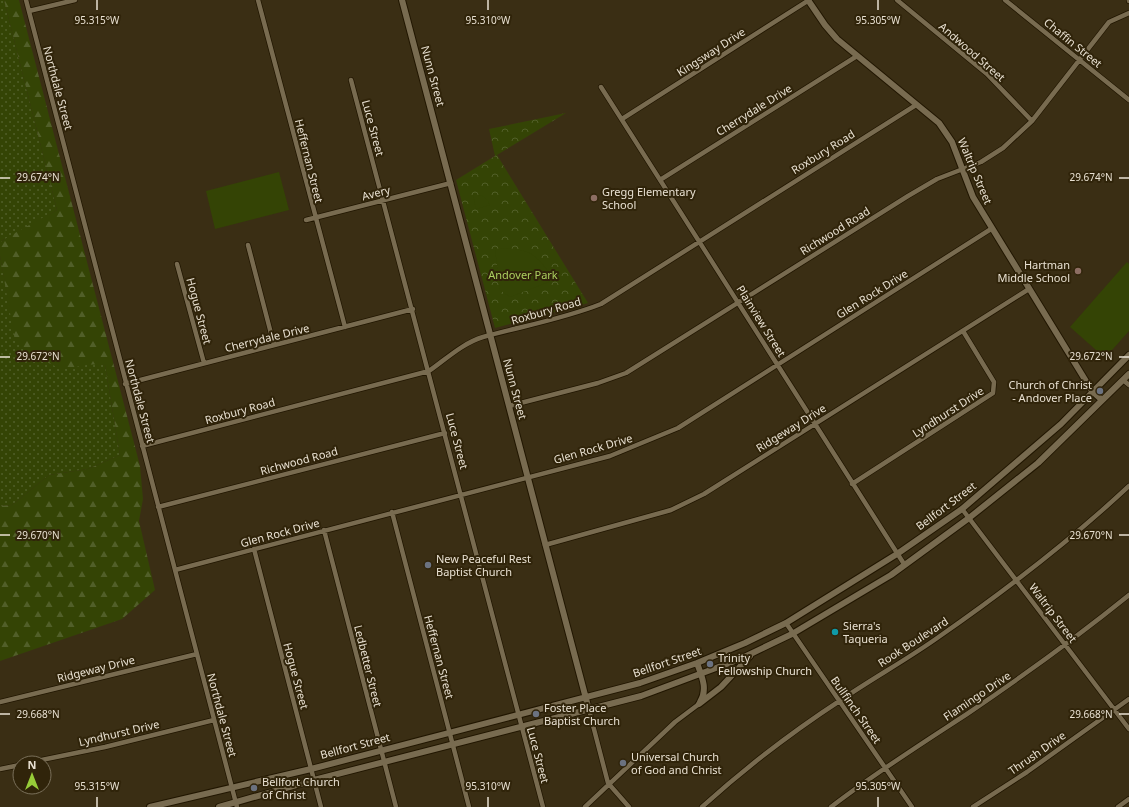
<svg xmlns="http://www.w3.org/2000/svg" width="1129" height="807" viewBox="0 0 1129 807" font-family="'Noto Sans',sans-serif">
  <defs>
    <pattern id="grass-dots" width="8" height="8" patternUnits="userSpaceOnUse"><rect width="8" height="8" fill="#344405"/><path d="M2 2h.1M6 6h.1" fill="none" stroke="#515f29" stroke-width="1.8" stroke-linecap="round"/></pattern>
    <pattern id="forest-firs" width="22" height="20" patternUnits="userSpaceOnUse"><rect width="22" height="20" fill="#344405"/><path d="M5 1l3.5 6h-7zM16 11l3.5 6h-7z" fill="#515f29"/></pattern>
    <pattern id="park-crowns" width="20" height="18" patternUnits="userSpaceOnUse"><rect width="20" height="18" fill="#344405"/><path d="M2 6a3 3 0 1 1 6 0M12 15a3 3 0 1 1 6 0" fill="none" stroke="#515f29"/></pattern>
  </defs>
  <rect width="100%" height="100%" fill="#3a2e14"/>
  <path fill="url(#grass-dots)" d="M0 0H4L57 210 14 235 3 240 0 244Z
    M0 256 16 341 105 365 120 455 88 469 49 475 12 505 0 506Z"/>
  <path fill="url(#forest-firs)" d="M4 0H19L140 466 143 499 139 521 155 590 122 619 0 661V506L12 505 49 475 88 469 120 455 105 365C91 362 76 368 62 368 51 367 25 348 15 341L0 256C0 252 0 246 0 243 2 239 50 214 57 210Z"/>
  <path fill="url(#park-crowns)" d="M566 113 497 155 588 303 495 328 456 180 495 156 489 129Z"/>
  <path fill="#344405" d="M279 172 289 210 215 229 206 191Z
    M473 195C482 194 486 197 490 205L476 209Z
    M504 248C534 250 537 256 554 280L510 297 500 290 495 249Z
    M1127 262 1129 264V331L1105 358 1070 327Z"/>
  <g fill="none" stroke-linecap="round" stroke-linejoin="round">
    <defs>
      <path id="street" d="M26 0 237 807
        M258 0 345 327
        M897 0 987 74 1032 121
        M1005 0 1129 100
        M1129 0V1
        M29 11 75 0
        M351 80 543 807
        M601 87 904 564
        M622 119 809 0
        M660 180 857 56
        M306 220 451 183
        M248 245 274 345
        M177 264 204 363
        M1123 380 1129 385
        M125 384 413 309
        M509 406 598 383 626 373 908 196 937 179 981 162 1003 148 1032 121 1109 22 1129 13
        M142 446 429 371C446 359 463 343 483 337 523 326 563 319 601 304L916 105
        M852 484 993 393 994 382 963 331
        M158 507 445 433
        M962 509 1129 729
        M392 512 469 807
        M324 530 396 807
        M545 545 671 510 704 494 1029 289
        M254 549 321 807
        M175 570 610 456 678 428 991 229
        M786 623 912 807
        M0 702 197 654
        M589 710 608 783 629 807
        M27 763 105 747 214 720
        M0 769 20 765
        M585 807 675 722 699 704
        M702 807C745 768 792 732 841 700 873 678 908 659 940 636 1006 590 1070 541 1129 486
        M831 807C875 773 921 744 967 714 1023 676 1077 637 1129 595
        M973 807 1027 772 1129 699
        M1118 807 1129 799"/>
      <path id="secondary" d="M402 0 589 710
        M808 0 825 25 837 39 939 123 952 142 973 197 1092 391 1102 400
        M697 663C702 677 708 689 700 702
        M699 704 721 687 750 656
        M150 807 311 769 640 683 697 663 745 643 786 623 897 554 962 509 1061 424 1129 355
        M219 807 314 780 641 696 740 659 792 634 891 575 969 518 1038 463 1129 374"/>
    </defs>
    <use href="#street" stroke="#211600" stroke-width="6"/>
    <use href="#secondary" stroke="#211600" stroke-width="8"/>
    <use href="#street" stroke="#786b50" stroke-width="4.5"/>
    <use href="#secondary" stroke="#786b50" stroke-width="6"/>
  </g>
  <path fill="none" stroke="#e9e1d2" stroke-width="1.5" d="M97 0V10M488 0V10M878 0V10M0 178H10M1119 178H1129M0 357H10M1119 357H1129M0 535H10M1119 535H1129M0 714H10M1119 714H1129M97 797V807M488 797V807M878 797V807"/>
  <g fill="#8d6e63" stroke="#30240a" stroke-width="1.5">
    <circle cx="594" cy="198" r="4"/>
    <circle cx="1078" cy="271" r="4"/>
  </g>
  <g fill="#6b7280" stroke="#30240a" stroke-width="1.5">
    <circle cx="1100" cy="391" r="4"/>
    <circle cx="428" cy="565" r="4"/>
    <circle cx="710" cy="664" r="4"/>
    <circle cx="536" cy="714" r="4"/>
    <circle cx="623" cy="763" r="4"/>
    <circle cx="254" cy="788" r="4"/>
  </g>
  <circle fill="#0f9aa8" stroke="#30240a" stroke-width="1.5" cx="835" cy="632" r="4"/>
  <g text-anchor="middle" stroke-width="4" stroke-linejoin="round" paint-order="stroke">
    <g font-size="11" fill="#e9e1d2" stroke="#30240a">
      <text transform="translate(1073 43) rotate(39)" y="4">Chaffin Street</text>
      <text transform="translate(711 52) rotate(-33)" y="4">Kingsway Drive</text>
      <text transform="translate(972 52) rotate(41)" y="4">Andwood Street</text>
      <text transform="translate(433 76) rotate(75)" y="4">Nunn Street</text>
      <text transform="translate(58 88) rotate(75)" y="4">Northdale Street</text>
      <text transform="translate(754 110) rotate(-32)" y="4">Cherrydale Drive</text>
      <text transform="translate(373 128) rotate(75)" y="4">Luce Street</text>
      <text transform="translate(823 152) rotate(-32)" y="4">Roxbury Road</text>
      <text transform="translate(309 161) rotate(76)" y="4">Heffernan Street</text>
      <text transform="translate(975 171) rotate(67)" y="4">Waltrip Street</text>
      <text transform="translate(376 193) rotate(-14)" y="4">Avery</text>
      <text transform="translate(835 231) rotate(-32)" y="4">Richwood Road</text>
      <text transform="translate(872 294) rotate(-32)" y="4">Glen Rock Drive</text>
      <text transform="translate(199 311) rotate(75)" y="4">Hogue Street</text>
      <text transform="translate(546 311) rotate(-16)" y="4">Roxbury Road</text>
      <text transform="translate(761 321) rotate(58)" y="4">Plainview Street</text>
      <text transform="translate(267 338) rotate(-14)" y="4">Cherrydale Drive</text>
      <text transform="translate(515 389) rotate(75)" y="4">Nunn Street</text>
      <text transform="translate(140 401) rotate(75)" y="4">Northdale Street</text>
      <text transform="translate(240 411) rotate(-15)" y="4">Roxbury Road</text>
      <text transform="translate(948 412) rotate(-33)" y="4">Lyndhurst Drive</text>
      <text transform="translate(791 428) rotate(-32)" y="4">Ridgeway Drive</text>
      <text transform="translate(457 441) rotate(75)" y="4">Luce Street</text>
      <text transform="translate(593 449) rotate(-16)" y="4">Glen Rock Drive</text>
      <text transform="translate(299 461) rotate(-15)" y="4">Richwood Road</text>
      <text transform="translate(946 506) rotate(-37)" y="4">Bellfort Street</text>
      <text transform="translate(280 533) rotate(-15)" y="4">Glen Rock Drive</text>
      <text transform="translate(1053 613) rotate(53)" y="4">Waltrip Street</text>
      <text transform="translate(913 642) rotate(-33)" y="4">Rook Boulevard</text>
      <text transform="translate(439 657) rotate(75)" y="4">Heffernan Street</text>
      <text transform="translate(667 662) rotate(-19)" y="4">Bellfort Street</text>
      <text transform="translate(368 666) rotate(76)" y="4">Ledbetter Street</text>
      <text transform="translate(96 669) rotate(-14)" y="4">Ridgeway Drive</text>
      <text transform="translate(296 676) rotate(75)" y="4">Hogue Street</text>
      <text transform="translate(977 696) rotate(-34)" y="4">Flamingo Drive</text>
      <text transform="translate(856 710) rotate(55)" y="4">Bullfinch Street</text>
      <text transform="translate(222 715) rotate(75)" y="4">Northdale Street</text>
      <text transform="translate(119 733) rotate(-13)" y="4">Lyndhurst Drive</text>
      <text transform="translate(355 746) rotate(-15)" y="4">Bellfort Street</text>
      <text transform="translate(1037 753) rotate(-35)" y="4">Thrush Drive</text>
      <text transform="translate(538 755) rotate(75)" y="4">Luce Street</text>
    </g>
    <g font-size="11" fill="#e9e1d2" stroke="#30240a" text-anchor="start">
      <text x="602" y="196">Gregg Elementary<tspan x="602" dy="13">School</tspan></text>
      <text x="1070" y="269" text-anchor="end">Hartman<tspan x="1070" dy="13">Middle School</tspan></text>
      <text x="1092" y="389" text-anchor="end">Church of Christ<tspan x="1092" dy="13">- Andover Place</tspan></text>
      <text x="436" y="563">New Peaceful Rest<tspan x="436" dy="13">Baptist Church</tspan></text>
      <text x="843" y="630">Sierra's<tspan x="843" dy="13">Taqueria</tspan></text>
      <text x="718" y="662">Trinity<tspan x="718" dy="13">Fellowship Church</tspan></text>
      <text x="544" y="712">Foster Place<tspan x="544" dy="13">Baptist Church</tspan></text>
      <text x="631" y="761">Universal Church<tspan x="631" dy="13">of God and Christ</tspan></text>
      <text x="262" y="786">Bellfort Church<tspan x="262" dy="13">of Christ</tspan></text>
    </g>
    <g font-size="11" fill="#abcf5f" stroke="#30240a">
      <text x="523" y="279">Andover Park</text>
    </g>
  </g>
  <g font-size="10" text-anchor="middle" fill="#e9e1d2" stroke="#30240a" stroke-width="4" stroke-linejoin="round" paint-order="stroke">
    <text x="97" y="24">95.315°W</text>
    <text x="488" y="24">95.310°W</text>
    <text x="878" y="24">95.305°W</text>
    <text x="38" y="181">29.674°N</text>
    <text x="1091" y="181">29.674°N</text>
    <text x="38" y="360">29.672°N</text>
    <text x="1091" y="360">29.672°N</text>
    <text x="38" y="539">29.670°N</text>
    <text x="1091" y="539">29.670°N</text>
    <text x="38" y="718">29.668°N</text>
    <text x="1091" y="718">29.668°N</text>
    <text x="97" y="790">95.315°W</text>
    <text x="488" y="790">95.310°W</text>
    <text x="878" y="790">95.305°W</text>
  </g>
  <g transform="translate(32 775)"><circle r="19" fill="#30240a" stroke="#7a705a"/>
  <path d="M0-3L7 15L0 10L-7 15Z" fill="#97cc38"/>
  <text y="-6" font-size="11" font-weight="bold" text-anchor="middle" fill="#e9e1d2">N</text>
  </g>
</svg>
